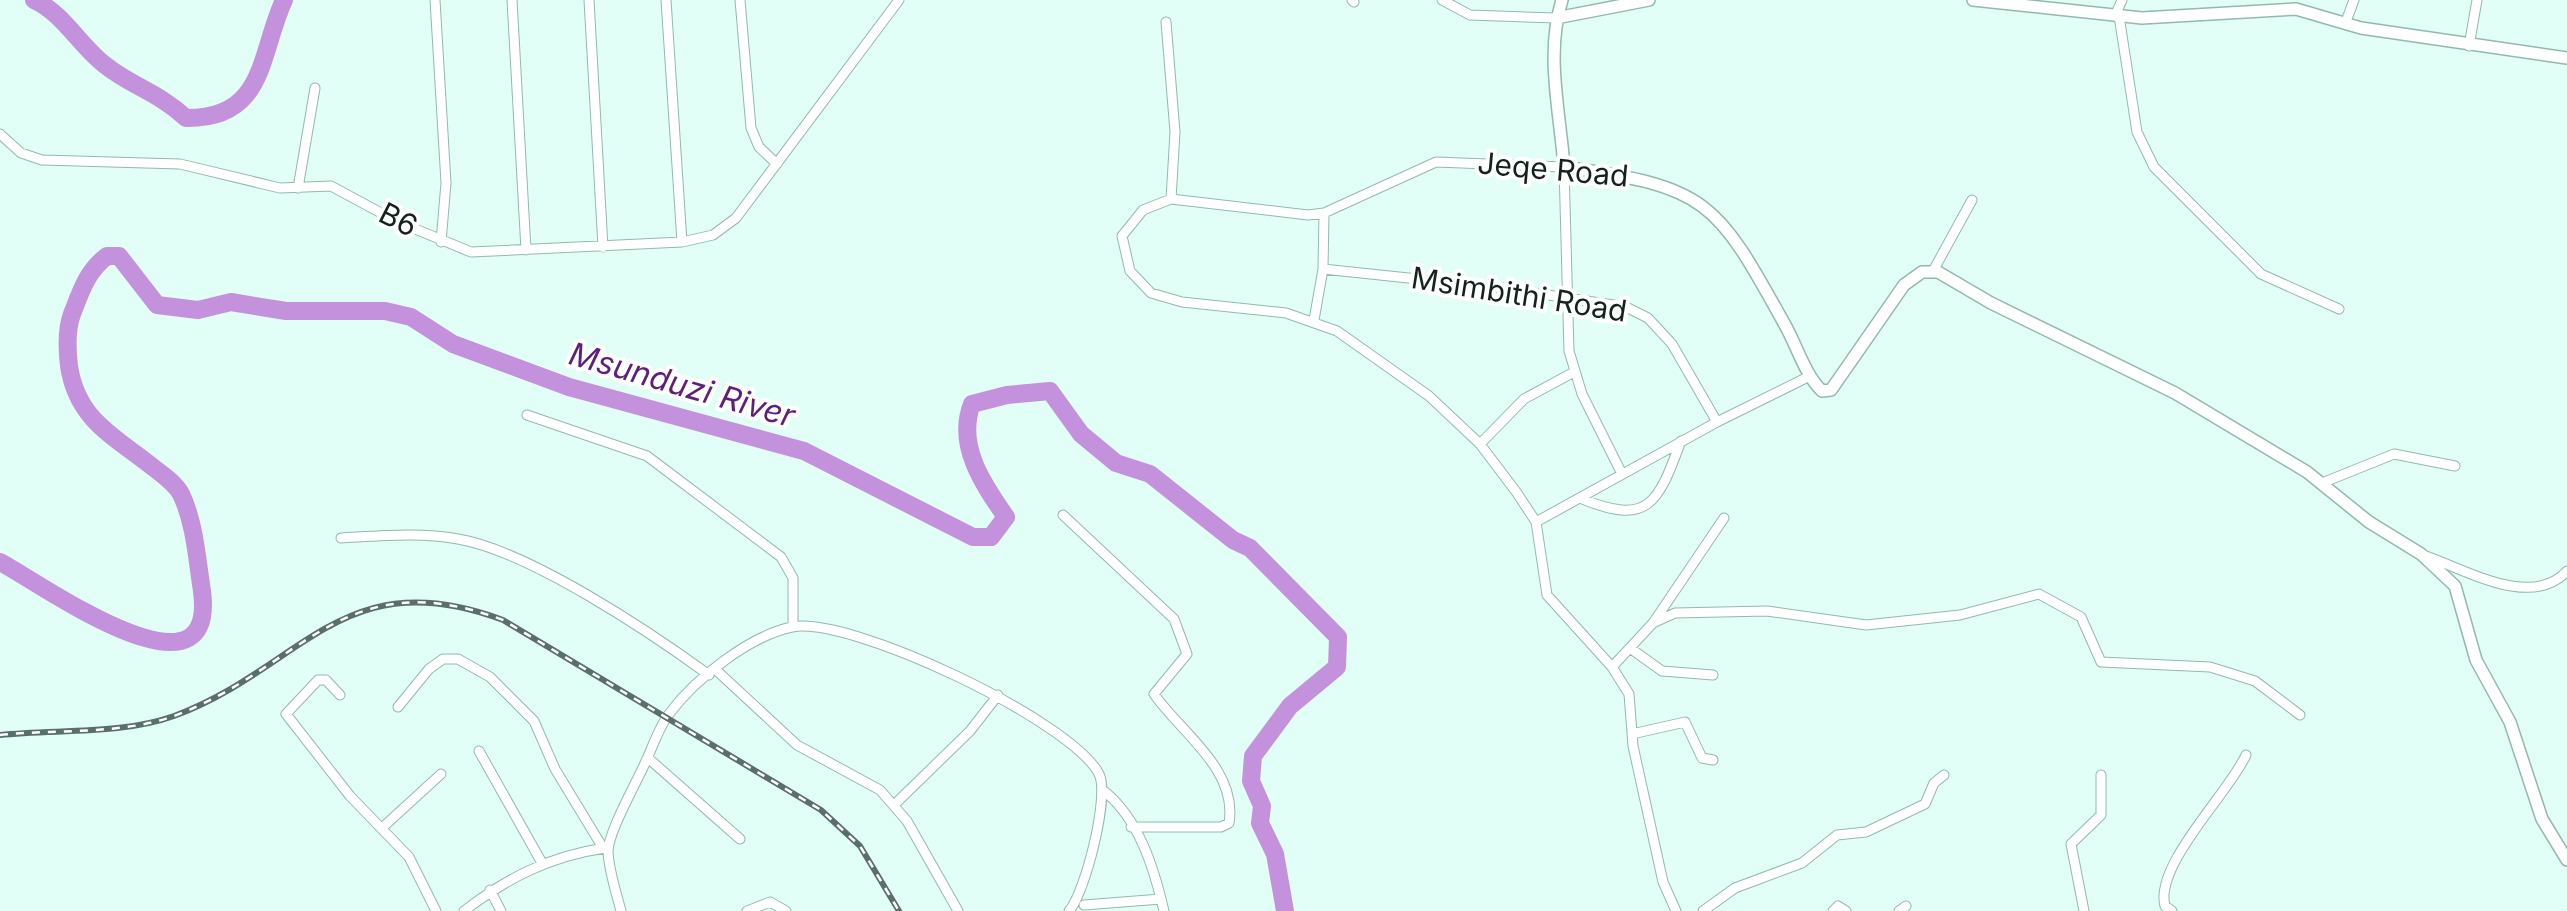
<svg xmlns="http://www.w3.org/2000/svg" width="2567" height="911" viewBox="0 0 2567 911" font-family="Inter,sans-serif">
  <rect width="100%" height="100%" fill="#e1fff6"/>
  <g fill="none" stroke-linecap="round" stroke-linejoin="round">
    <path stroke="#c492dd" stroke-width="18" d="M34 0C63 13 80 46 105 65 131 86 158 92 186 118 266 119 259 54 284 0
      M0 562C33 578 218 714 202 591 197 560 195 523 181 494 175 483 163 475 154 468 114 436 77 420 69 366 67 349 66 330 72 314 81 291 87 271 107 256H119L157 305 198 310 231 302 286 311H385L411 317 453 344 569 387 804 451 973 537H991L1006 517C983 484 956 445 972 404L1007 395 1050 391 1081 434 1116 463 1150 474 1233 540 1250 548 1338 637 1337 667 1290 706 1253 756 1251 781 1262 806 1260 823 1275 854 1285 911"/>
    <defs>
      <path id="street" d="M435 0 446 183 441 242
        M512 0 526 250
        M589 0 603 247
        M666 0 682 242
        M740 0 751 128 759 147 777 164
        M1352 0 1354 2
        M1442 0 1470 15 1556 18
        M2115 16 2122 0
        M2119 16 2137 132 2154 167 2261 274 2339 309
        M1166 22 1175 132 1171 199 1143 210 1122 236 1130 271 1151 293 1182 302 1286 313 1337 331 1429 396 1480 444 1517 493 1536 522 1547 595 1612 667 1629 694 1633 746 1663 882 1676 911
        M2345 24 2354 0
        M2469 46 2477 0
        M0 134 21 153 42 160 180 164 280 188 331 186 396 221 471 252 682 242 713 235 736 218 899 0
        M298 188 315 88
        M1171 199 1308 215 1324 213 1436 162 1564 167 1569 351 1582 394 1622 474
        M1323 269 1503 288 1626 307 1648 318 1672 344 1717 422
        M1933 271 1972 200
        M1314 320 1323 269 1324 213
        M527 415 647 456 781 557 793 578V627
        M1480 444 1524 399 1574 372
        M2322 483 2394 454 2455 466
        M1580 498C1649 527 1658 503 1681 441
        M1063 515 1174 619 1187 654 1154 694C1180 732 1238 769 1229 823L1221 827H1131
        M1536 522 1717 422 1810 376
        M341 538C379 536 421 532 458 539 529 551 650 632 709 675
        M2423 555C2465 569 2531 610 2567 571
        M1653 623 1724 518
        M1630 648 1662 671 1713 675
        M1612 667 1653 623 1675 613 1767 611 1866 625 1960 615 2039 594 2081 617 2101 662 2210 667 2255 681 2300 715
        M716 670 797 745 880 790 907 821 958 911
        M340 695 326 680H318L286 714 350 796 409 857 436 911
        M398 707 429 669 443 659H458L490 677 534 721 555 769 603 848
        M1632 734 1685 722 1702 758 1713 760
        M479 751 542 863
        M648 758 740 839
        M1104 791C1139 819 1154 868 1164 911
        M894 805 970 731 998 695
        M383 827 441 774
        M490 890 501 911
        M1084 905 1161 899
        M464 911C507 878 550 856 605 848
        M621 911C616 892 609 871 608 852 608 832 637 782 646 761 653 746 659 727 669 714 695 679 749 636 792 627 849 615 1072 721 1099 774 1110 796 1085 893 1069 911
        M747 911 770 902 786 911
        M1703 911 1735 888 1802 863 1837 835 1866 832 1925 804 1934 783 1944 775
        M1833 911 1838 906 1846 911
        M1899 911 1906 906
        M2084 911 2071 844 2101 815V775
        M2172 911 2165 906C2154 865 2229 793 2246 755"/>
      <path id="secondary" d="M1562 0C1545 55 1560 111 1564 167 1708 187 1716 200 1785 325 1797 346 1805 375 1822 391L1831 390 1904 285 1922 272H1938L1991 303 2175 393 2307 472 2369 522 2421 554 2455 586 2476 660 2510 722 2542 819 2567 860
        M1973 0 2142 18 2296 9 2361 28 2567 58
        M1556 18 1649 0"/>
    </defs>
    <use href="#street" stroke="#94b8ae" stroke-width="11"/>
    <use href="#secondary" stroke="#94b8ae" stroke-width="14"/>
    <use href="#street" stroke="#fff" stroke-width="9"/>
    <use href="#secondary" stroke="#fff" stroke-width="11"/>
    <defs>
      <path id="rail" d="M0 735C56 729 121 735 174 716 303 668 343 560 503 620L821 810 860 846 899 911"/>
    </defs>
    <use href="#rail" stroke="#5b6f69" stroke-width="6"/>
    <use href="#rail" stroke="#fff" stroke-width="2.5" stroke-dasharray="8" stroke-linecap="butt"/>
  </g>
  <g text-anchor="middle" stroke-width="8" stroke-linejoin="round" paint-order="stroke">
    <g font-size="30" fill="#14221e" stroke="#fff">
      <text transform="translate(1553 170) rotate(5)" y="10">Jeqe Road</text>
      <text transform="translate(398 220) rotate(27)" y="10">B6</text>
      <text transform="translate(1519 295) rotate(9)" y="10">Msimbithi Road</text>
    </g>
    <g font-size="32" font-style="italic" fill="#5e1f78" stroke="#fff">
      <text transform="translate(682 385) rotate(16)" y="11">Msunduzi River</text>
    </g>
  </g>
</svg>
